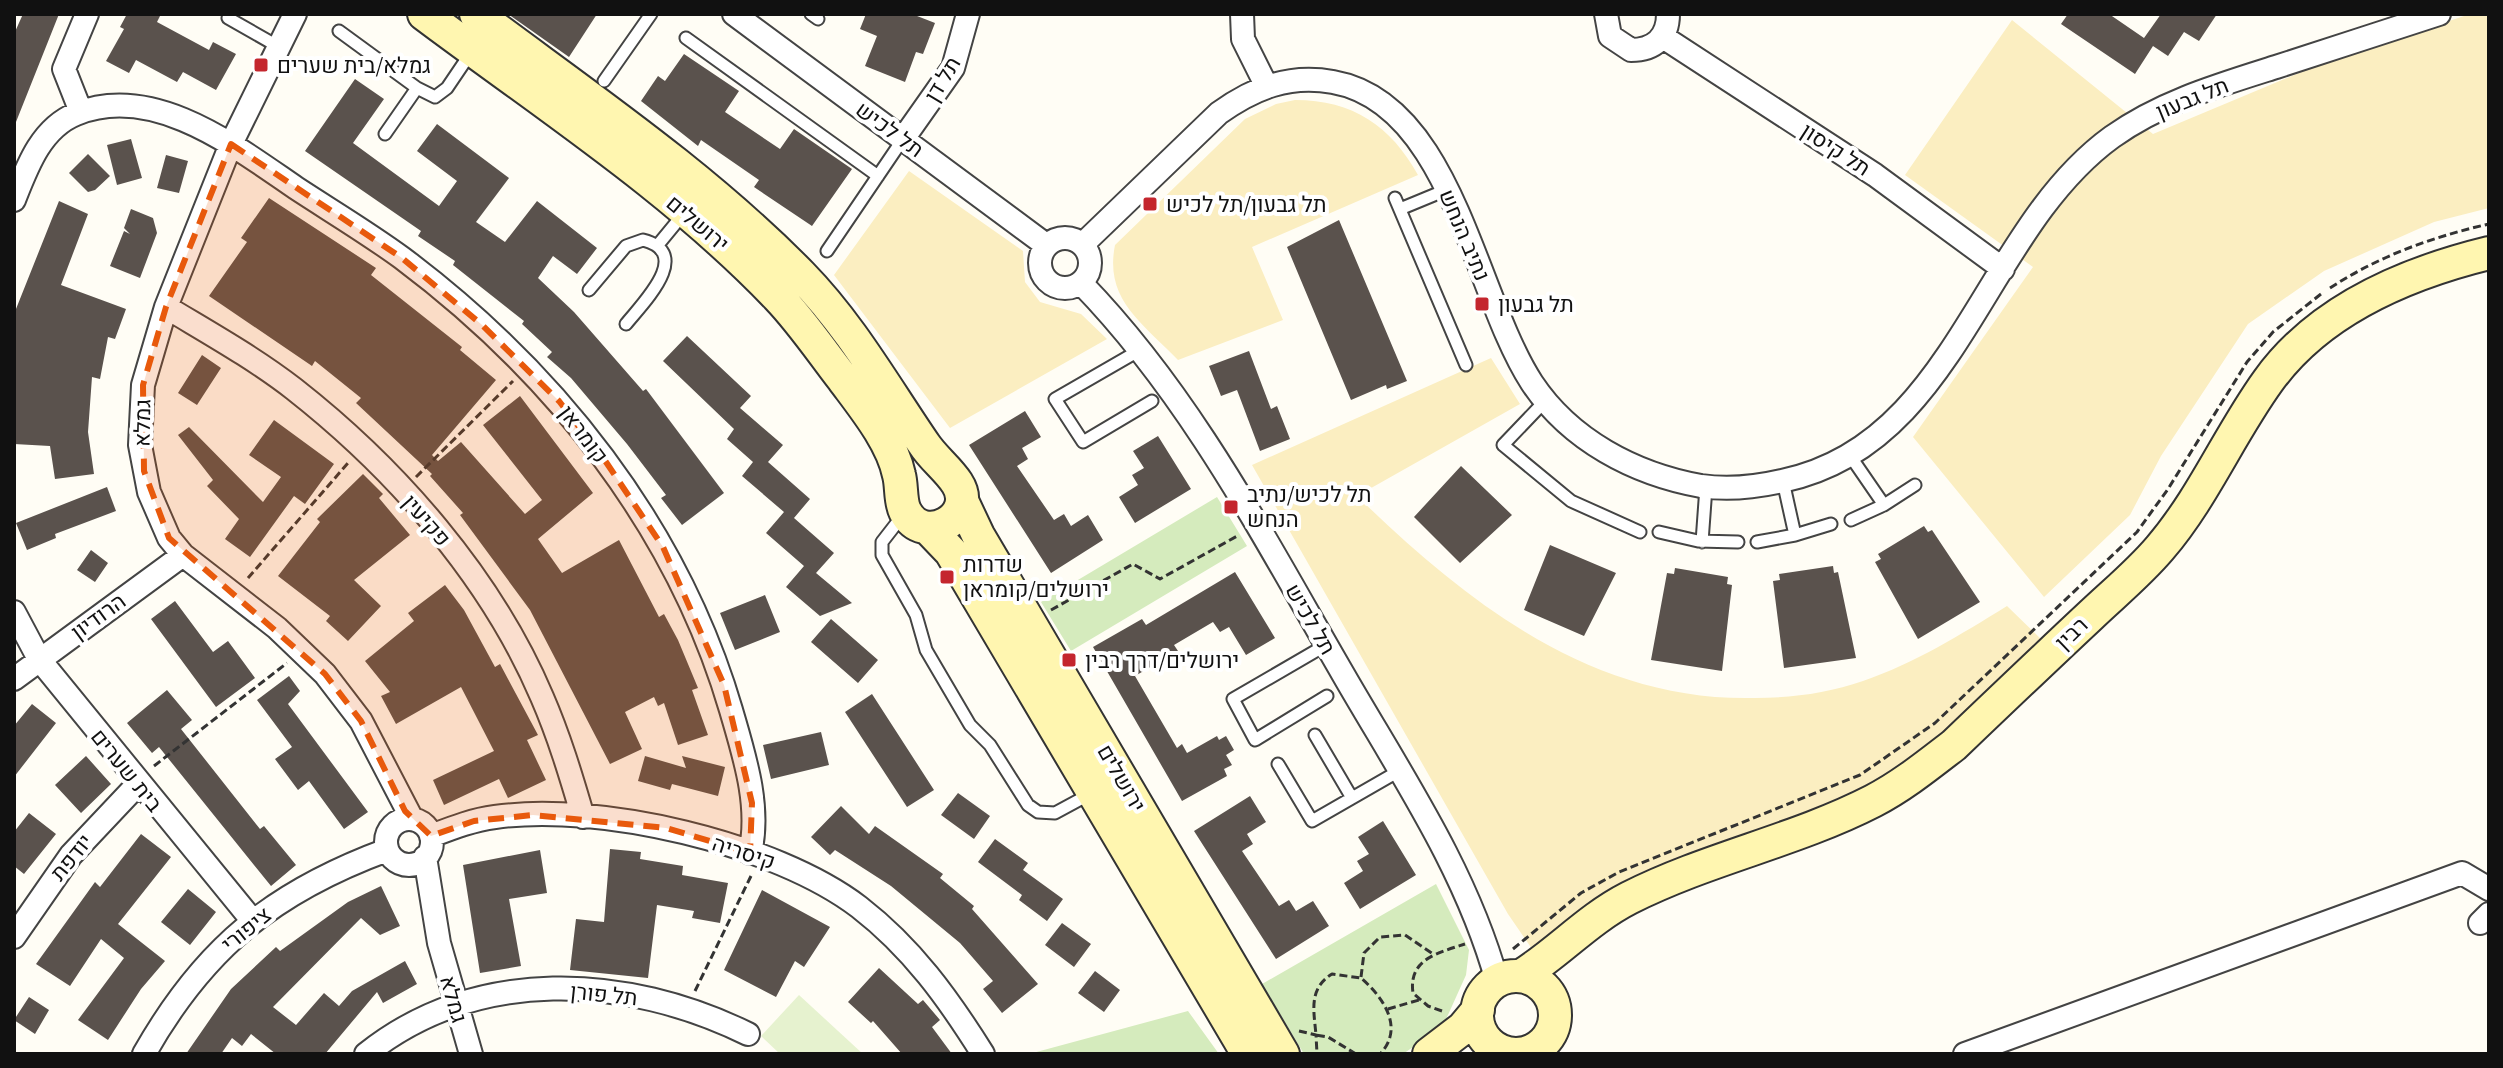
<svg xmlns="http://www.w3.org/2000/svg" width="2503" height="1068" viewBox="0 0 2503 1068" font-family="'Source Serif 4',Heebo,serif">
  <rect width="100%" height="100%" fill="#fffdf5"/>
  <path fill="#d5ebbd" d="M1217 497 1247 546 1071 651 1041 602Z
    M1436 884 1469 950 1466 975 1443 1026 1403 1054H1304L1262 984Z
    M1188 1011 1219 1054H1029Z"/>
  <path fill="#fbeec1" d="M2489 14V208L2434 222 2324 271 2248 324 2161 456 2130 515 2044 597 1913 437 2033 267 1905 175 2012 20 2153 134 2318 65 2467 15Z
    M1295 100C1353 100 1391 126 1418 175L1252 247 1283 320 1178 360C1143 323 1104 300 1115 245L1245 119 1276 104Z
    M909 171 1023 251 1025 282 1040 302 1081 314 1107 339 950 428 834 275Z
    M1491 358 1520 404 1357 496C1467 603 1593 702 1755 698 1791 698 1829 693 1863 681 1915 663 1960 635 2007 606L2044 642 1967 716 1882 782 1707 850 1559 929 1532 949 1508 914 1252 465Z"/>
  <path fill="#e6f2cf" d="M799 995 863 1054H780L761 1036Z"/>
  <path fill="#5a524d" d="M23 14H59L14 127V34Z
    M127 14H161L157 22 209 50 213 42 236 54 216 90 183 72 177 82 136 60 129 73 106 61 124 29 120 27Z
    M508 14H597L569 57Z
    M866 14H912L935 23 923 54 916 52 905 82 865 66 877 36 860 29Z
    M2068 14H2109L2144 38 2161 14H2217L2199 41 2184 32 2168 56 2153 46 2135 74 2061 24Z
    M684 54 739 91 725 112 780 149 794 129 852 169 812 226 754 187 759 180 701 140 698 146 641 101 658 76 665 81Z
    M355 79 384 99 353 143 439 206 457 181 417 151 437 124 509 178 476 222 505 242 537 201 597 248 577 274 553 256 538 278 574 312 643 391 646 389 724 493 682 525 661 498 666 495 627 444 571 378 547 357 552 352 522 324 524 321 453 265 455 261 418 236 421 231 305 151Z
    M131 139 142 178 117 185 107 145Z
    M88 154 110 176 95 190 88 192 69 173Z
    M166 155 188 161 179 193 157 188Z
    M269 198 376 268 371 275 462 347 460 350 496 380 432 455 438 461 461 442 525 514 542 500 483 425 520 396 593 493 538 539 562 573 619 540 659 617 664 614 678 640 698 688 692 690 708 735 678 745 664 703 658 706 654 697 625 712 642 749 610 764 530 610 460 515 463 513 430 476 432 474 356 403 361 398 315 361 312 366 209 296 247 242 241 238Z
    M59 201 88 214 61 285 126 309 115 339 108 337 100 379 92 377 88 432 94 474 55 479 50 446 14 444V314Z
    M131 209 153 218 157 233 140 278 110 266 124 231 130 234 124 228Z
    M1339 220 1407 381 1387 389 1386 385 1351 400 1287 247Z
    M687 336 751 396 740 408 783 445 768 462 810 499 794 518 834 553 816 573 852 603 820 616 786 587 804 566 766 533 784 512 742 476 753 462 727 439 734 429 663 361Z
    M1249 351 1271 409 1277 406 1290 439 1260 451 1237 390 1221 396 1209 366Z
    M202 355 221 368 197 405 178 393Z
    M1025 411 1041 437 1022 448 1028 459 1017 466 1054 520 1064 514 1071 526 1088 515 1103 540 1051 573 969 445Z
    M274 420 334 464 305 504 294 496 250 557 225 539 239 519 207 486 213 480 178 435 189 427 263 502 281 477 249 455Z
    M1158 436 1191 489 1135 523 1119 497 1138 485 1132 475 1144 468 1133 451Z
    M1461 466 1512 515 1460 563 1414 517Z
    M363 474 383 494 379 498 410 535 354 580 381 606 348 641 326 621 330 616 278 576 320 522 317 519Z
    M107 487 116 511 55 534 56 538 27 550 16 523Z
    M1924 526 1928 532 1932 530 1980 602 1918 639 1875 562 1881 559 1878 554Z
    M1550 545 1616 573 1584 636 1524 610Z
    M91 550 108 563 95 582 77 570Z
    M1833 566 1834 573 1838 572 1856 658 1784 668 1773 581 1780 580 1779 574Z
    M1675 568 1728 577 1727 584 1732 585 1722 671 1651 660 1667 573 1674 574Z
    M1235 572 1275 638 1246 655 1229 627 1220 632 1213 622 1174 645 1178 651 1135 676 1177 748 1182 744 1187 753 1217 736 1219 740 1226 736 1234 750 1226 755 1232 765 1224 769 1227 776 1182 801 1093 647 1142 619 1146 625Z
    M445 585 464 610 495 667 500 664 538 735 527 740 546 780 508 798 499 779 444 805 433 780 494 751 461 687 396 724 381 696 390 692 365 661 414 621 408 613Z
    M765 595 780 632 735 650 720 613Z
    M175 601 213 652 228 641 255 678 216 707 151 619Z
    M831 619 878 660 858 683 811 642Z
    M289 676 300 691 288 704 368 812 344 829 309 781 298 790 275 759 292 747 257 700Z
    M167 690 192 720 181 729 260 829 264 826 296 865 271 886 159 747 152 753 127 723Z
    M872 694 934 790 907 807 845 712Z
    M32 704 56 723 14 777V726Z
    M821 732 829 765 771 779 763 745Z
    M86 756 111 784 81 813 55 785Z
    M645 756 686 768 682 756 725 767 718 796 672 784 670 790 638 781Z
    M958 793 990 816 974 839 941 815Z
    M1250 796 1266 822 1247 834 1253 844 1242 851 1279 906 1289 900 1296 911 1313 901 1329 926 1276 959 1194 831Z
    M841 806 869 834 875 826 943 874 940 878 974 906 972 909 1038 984 1002 1013 983 989 993 981 960 943 891 886 835 850 830 855 811 837Z
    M29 813 56 834 24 874 14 866V832Z
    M1383 821 1416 875 1360 909 1344 883 1363 871 1357 861 1369 854 1358 837Z
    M141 834 171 857 118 924 165 961 141 989 108 1040 78 1020 124 958 101 939 70 986 36 964 95 882 100 887Z
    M995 839 1028 863 1023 870 1063 899 1047 921 1019 900 1022 895 978 862Z
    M610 849 641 852 640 859 683 866 682 875 728 883 720 923 692 918 694 911 657 905 648 978 570 970 576 919 604 922Z
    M540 850 547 893 509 899 521 966 480 973 463 865Z
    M381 886 400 926 380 935 361 918 273 1007 296 1025 324 993 339 1006 352 991 405 961 417 984 383 1003 377 992 325 1054H276L251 1034 242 1046 232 1038 221 1054H186L231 989 276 947 280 951 348 902Z
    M188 889 216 912 190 945 161 922Z
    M762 890 830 927 804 967 795 961 776 997 724 970Z
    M1062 923 1091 944 1074 967 1045 945Z
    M879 968 918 1004 923 1000 940 1020 932 1027 952 1054H902L873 1021 871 1023 848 1002Z
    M1095 971 1120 990 1104 1012 1078 993Z
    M29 997 49 1010 35 1034 14 1020Z"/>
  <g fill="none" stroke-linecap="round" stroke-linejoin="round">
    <defs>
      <path id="lane" d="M230 14 228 18 279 47
        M811 14 818 19
        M339 31 417 88 435 97 447 88 472 51
        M686 38 878 176
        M604 81 651 14
        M385 134 417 88
        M1395 198 1466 365
        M1400 209 1446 190
        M657 246 685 212
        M827 251 903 139
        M589 290 626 246 643 240C694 253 643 303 626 324
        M1140 350 1055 399 1083 442 1152 401
        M1546 400 1503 445 1571 501 1640 532
        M1851 457 1884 505
        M1783 481 1795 535
        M903 515 882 542V555L916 615 926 650 970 725 990 745 1028 805 1038 812 1055 813 1092 793
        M1851 520 1884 505 1915 485
        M1659 532 1698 541 1738 542
        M1702 542 1706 487
        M1757 542 1795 535 1831 524
        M1326 645 1233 699 1255 740 1327 696
        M1315 735 1352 798
        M1278 764 1312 821 1399 771"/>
      <path id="street" d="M295 14 231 144 166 307 143 385 140 445 149 492 169 538 183 555 277 628 325 674 361 721 412 819
        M734 14 1046 245
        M1242 14 1243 39 1266 85
        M1606 14 1610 36 1631 50C1654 50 1668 38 1668 14
        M1663 37 1875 175 2003 269
        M81 112 64 69 87 14
        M903 139 953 68 968 14
        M14 200C27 167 41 128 76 114 153 82 236 147 296 188 331 211 368 233 402 258 554 372 677 526 731 710 744 755 761 806 750 853
        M1040 263a25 25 0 1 1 50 0a25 25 0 1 1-50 0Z
        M1083 244 1219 113C1254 88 1289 74 1333 82 1452 103 1474 294 1532 383 1570 440 1634 474 1701 486 1728 490 1756 487 1782 481 1957 445 1981 232 2112 137 2161 102 2219 85 2276 67 2330 49 2385 32 2439 14
        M1081 283C1191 396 1264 538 1343 674 1400 773 1466 869 1497 981
        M166 307C209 333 254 358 294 389 396 469 491 577 542 697 559 736 571 776 583 817
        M14 612 39 659 252 920
        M14 679 183 555
        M386 842a23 23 0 1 1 46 0a23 23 0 1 1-46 0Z
        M431 836C452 828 472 820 495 817 599 802 775 843 859 907 912 948 948 998 983 1054
        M425 857 439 943 471 1054
        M2480 923 2489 914
        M14 937 71 855 138 784
        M1524 1053V1054
        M144 1054C204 948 273 892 387 850
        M366 1054C477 966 626 974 748 1034
        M1965 1054 2462 873 2489 889"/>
      <path id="secondary" d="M424 14C544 104 674 188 778 297 802 322 822 352 843 379 863 406 892 441 899 475 902 486 900 501 905 511 923 548 979 517 957 483 948 469 933 458 924 444 885 387 850 325 801 275 704 176 587 97 476 14
        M962 501 978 535 1283 1054
        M929 529 951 552 1248 1054
        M1521 976C1559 952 1588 919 1629 898 1708 858 1795 841 1873 801 1902 786 1928 765 1954 745 1999 702 2044 659 2090 616 2113 594 2139 573 2160 548 2203 498 2229 435 2268 381 2319 310 2407 273 2489 253
        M1477 1015a39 39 0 1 1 78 0a39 39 0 1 1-78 0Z
        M1429 1054 1463 1028 1478 1010"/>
    </defs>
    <use href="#lane" stroke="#444" stroke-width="15"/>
    <use href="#street" stroke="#444" stroke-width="26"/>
    <use href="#secondary" stroke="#333" stroke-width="36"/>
    <path stroke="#333" stroke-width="3" stroke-dasharray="8 4" stroke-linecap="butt" d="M2330 288C2379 256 2432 237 2489 224
      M416 477 513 381
      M248 578 348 463
      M1051 610 1133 564 1160 579 1239 535
      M154 766 287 663
      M1513 949 1581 893 1619 872 1860 775 1935 723 2137 532 2168 489 2247 362 2273 332 2321 294
      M1361 977 1364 953 1380 937 1405 935 1433 954
      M695 991 751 876
      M1388 1009 1419 1000
      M1442 1011 1428 1006 1413 993C1408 959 1438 953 1465 944
      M1299 1031 1316 1035 1317 1054
      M1356 1054 1328 1037 1316 1035C1314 1011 1308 989 1332 974L1361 978C1383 997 1405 1028 1380 1054"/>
    <use href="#lane" stroke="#fff" stroke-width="11"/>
    <use href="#street" stroke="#fff" stroke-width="22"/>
    <use href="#secondary" stroke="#fff6b0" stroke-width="32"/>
  </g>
  <path fill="#e8590c" fill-opacity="0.2" stroke="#e8590c" stroke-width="6" stroke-dasharray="16 10" stroke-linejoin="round" d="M231 144 402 258 481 324 559 401 606 462 663 547 724 685 752 803 750 853 666 828 533 815 474 821 431 836 405 811 361 721 325 674 169 538 144 471 143 385 166 307Z"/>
  <g fill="#c4262e" stroke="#fff" stroke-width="3">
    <rect x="253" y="57" width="16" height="16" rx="4"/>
    <rect x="1142" y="196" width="16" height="16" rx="4"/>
    <rect x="1474" y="296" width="16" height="16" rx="4"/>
    <rect x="1223" y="499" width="16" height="16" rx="4"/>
    <rect x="939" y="569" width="16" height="16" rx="4"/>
    <rect x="1061" y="652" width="16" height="16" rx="4"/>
  </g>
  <g text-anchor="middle" stroke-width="8" stroke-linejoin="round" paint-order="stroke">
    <g font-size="22" fill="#111" stroke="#fff" text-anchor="start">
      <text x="277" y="73">גמלא/בית שערים</text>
      <text x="1166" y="212">תל גבעון/תל לכיש</text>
      <text x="1498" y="312">תל גבעון</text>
      <text x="1247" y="502">תל לכיש/נתיב<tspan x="1247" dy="25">הנחש</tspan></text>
      <text x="963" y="572">שדרות<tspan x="963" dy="25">ירושלים/קומראן</tspan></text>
      <text x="1085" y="668">ירושלים/דרך רבין</text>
    </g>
    <g font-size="22" fill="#111" stroke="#fff">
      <text transform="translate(942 79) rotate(-59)" y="8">תל דן</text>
      <text transform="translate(2192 98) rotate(-22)" y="8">תל גבעון</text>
      <text transform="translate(890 129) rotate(36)" y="8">תל לכיש</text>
      <text transform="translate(1836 149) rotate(33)" y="8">תל קיסון</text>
      <text transform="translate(698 223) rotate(40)" y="8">ירושלים</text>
      <text transform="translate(1465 235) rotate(67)" y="8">נתיב הנחש</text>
      <text transform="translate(142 423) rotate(-89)" y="8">גמלא</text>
      <text transform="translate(584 434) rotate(53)" y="8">קומראן</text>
      <text transform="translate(427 520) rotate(49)" y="8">פקיעין</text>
      <text transform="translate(98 616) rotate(-36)" y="8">הרודיון</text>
      <text transform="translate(1311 619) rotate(60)" y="8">תל לכיש</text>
      <text transform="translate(2071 633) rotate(-44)" y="8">רבין</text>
      <text transform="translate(127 770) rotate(51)" y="8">בית שערים</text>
      <text transform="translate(1122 778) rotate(60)" y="8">ירושלים</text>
      <text transform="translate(744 852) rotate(18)" y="8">קיסריה</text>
      <text transform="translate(71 857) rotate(-51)" y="8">יודפת</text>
      <text transform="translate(246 929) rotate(-39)" y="8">ציפורי</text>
      <text transform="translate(604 994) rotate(6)" y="8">תל פורן</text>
      <text transform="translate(454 999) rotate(74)" y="8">גמלא</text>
    </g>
  </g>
  <rect width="2503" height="1068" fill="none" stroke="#111111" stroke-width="32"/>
</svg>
